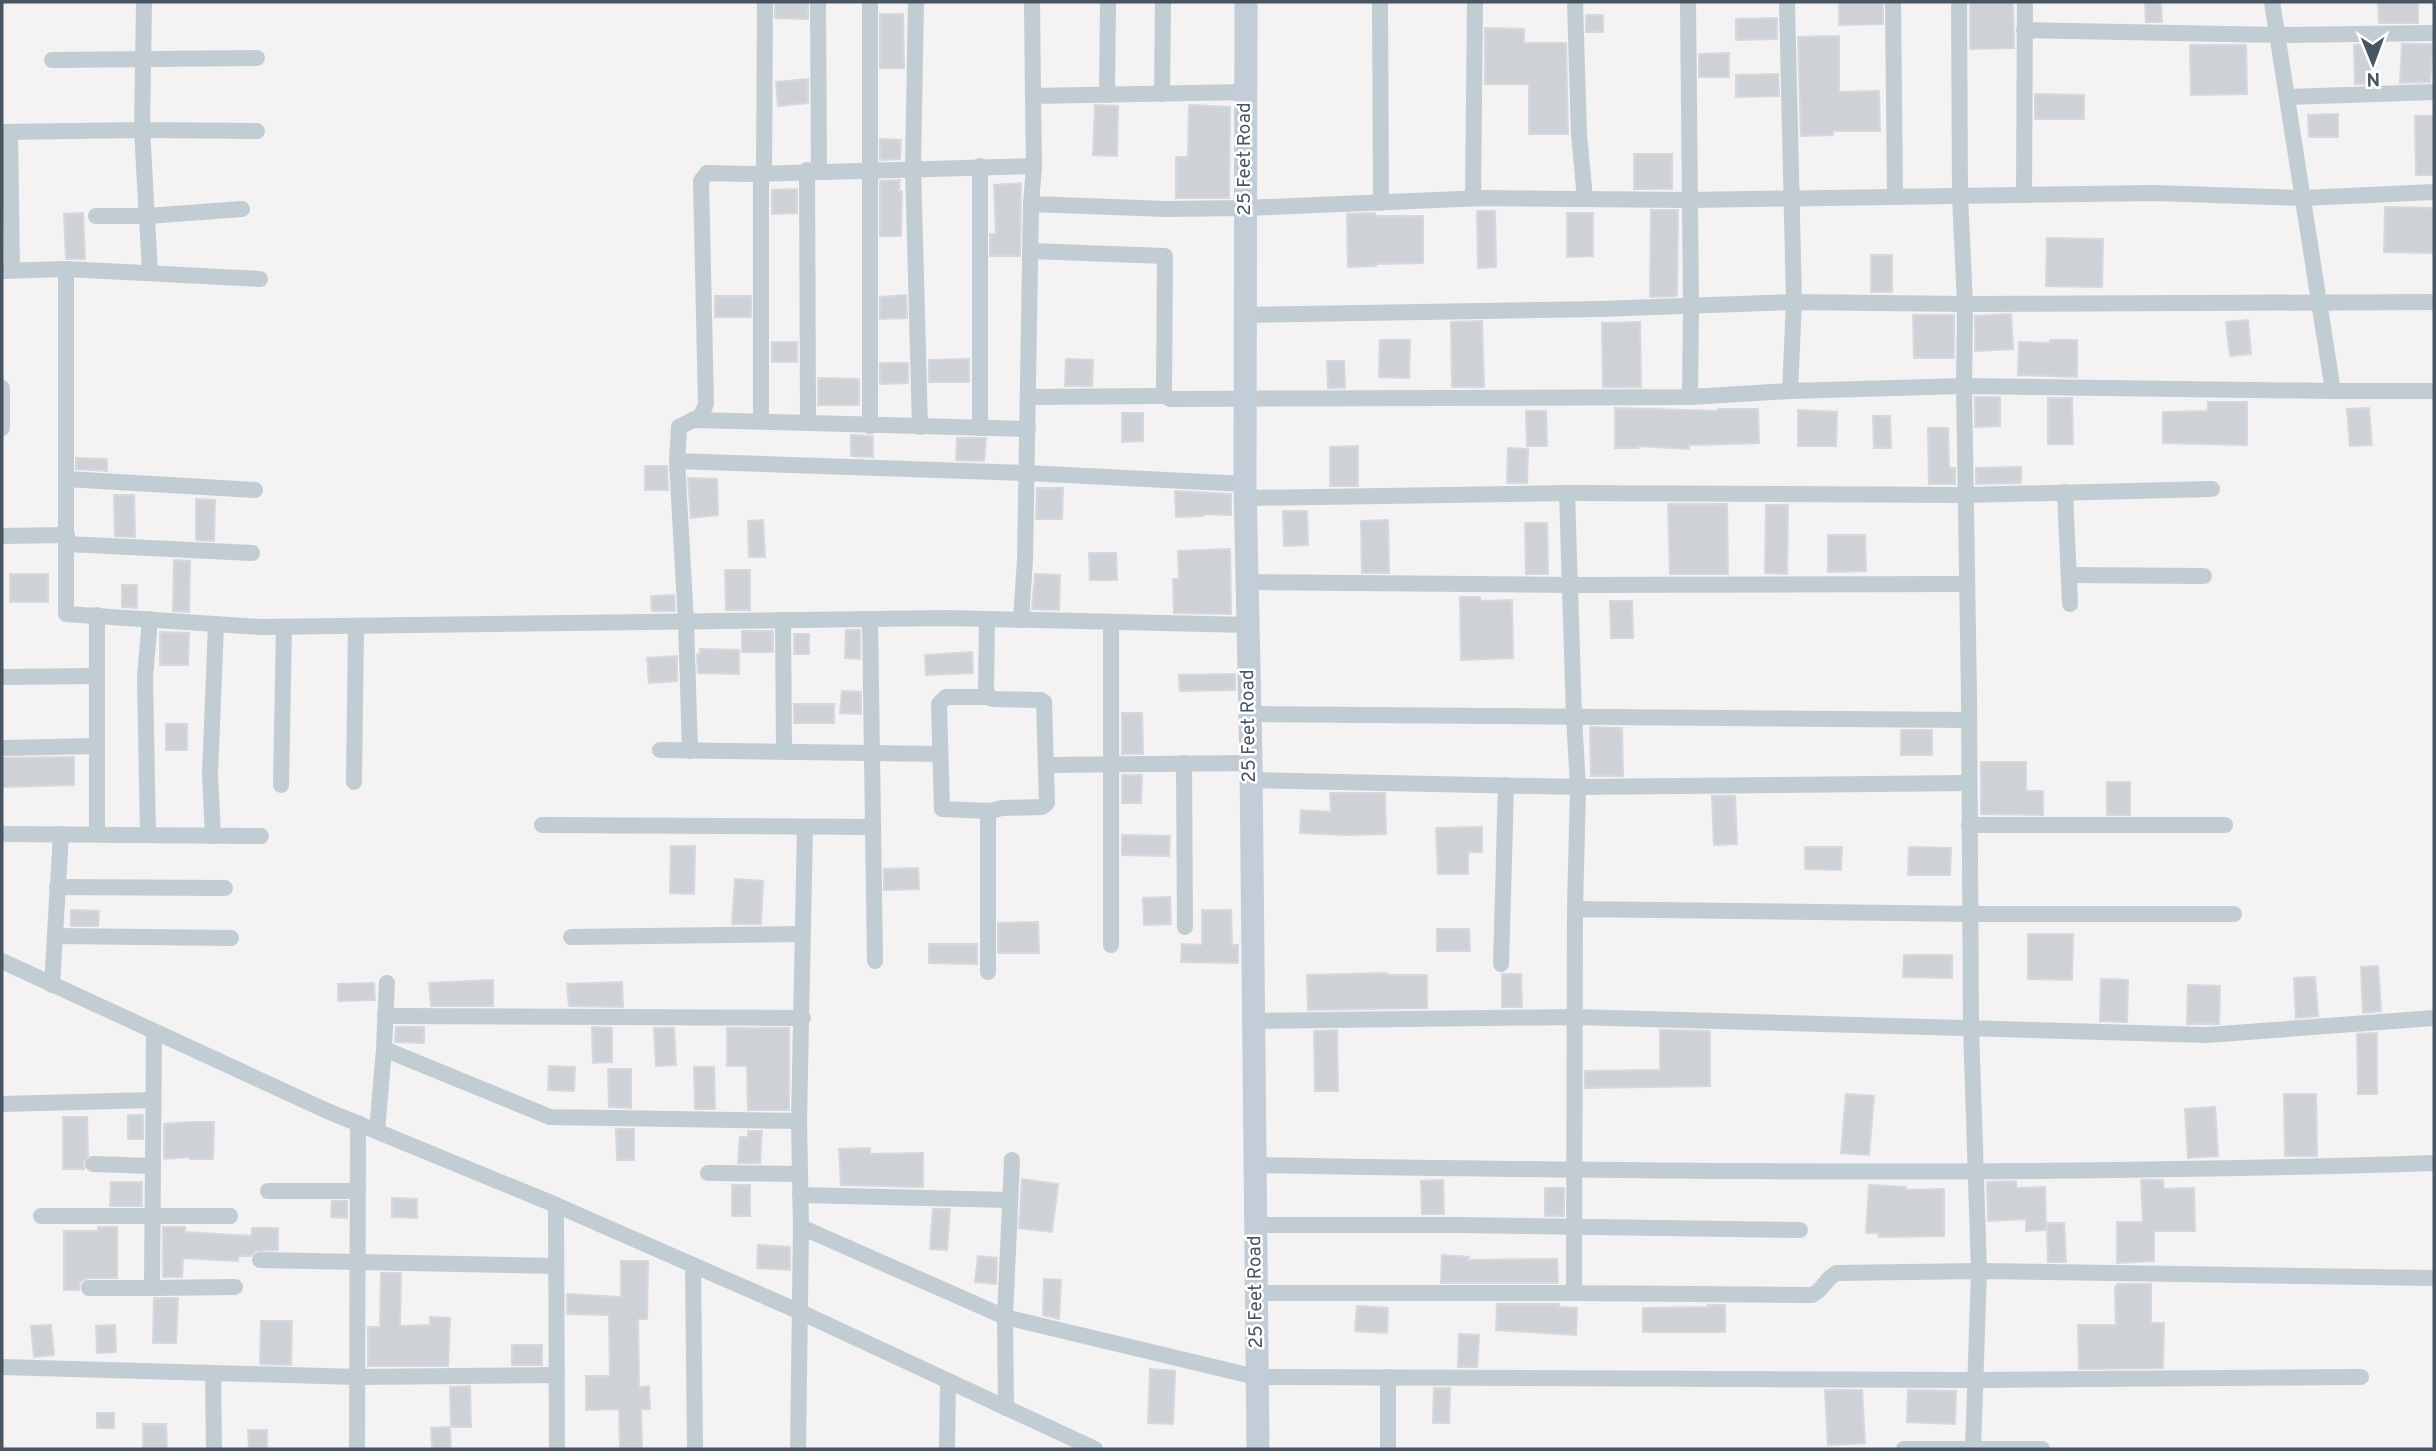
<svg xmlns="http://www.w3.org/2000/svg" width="2436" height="1451" font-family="Overpass,sans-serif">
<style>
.building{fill:#ced1d6;stroke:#d5d8dd;stroke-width:2}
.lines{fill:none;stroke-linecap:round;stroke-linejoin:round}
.street{stroke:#c2ccd3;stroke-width:16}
.secondary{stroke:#c2cdd8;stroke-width:23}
.labels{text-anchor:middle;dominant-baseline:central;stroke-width:5;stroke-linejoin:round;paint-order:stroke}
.street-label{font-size:19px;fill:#495560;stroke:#fff}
</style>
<rect width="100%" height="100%" fill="#f4f2f2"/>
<g class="building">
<path d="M775,2H808V19L775,18Z"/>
<path d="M1839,2H1883V24L1839,25Z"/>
<path d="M1970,2H2013L2014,48L1970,49Z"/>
<path d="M2145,2H2161L2162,22H2146Z"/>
<path d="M2378,2H2418V23H2379Z"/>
<path d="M880,14H903L904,68H880Z"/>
<rect x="1586" y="15" width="17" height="17"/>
<path d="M1777,18V39L1736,40V19Z"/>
<path d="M1485,28L1524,29V43H1566L1568,134H1529V84H1485Z"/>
<path d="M1839,36V92L1879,91L1880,131H1833V135L1801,136L1798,37Z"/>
<path d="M2372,44V84H2355L2354,45Z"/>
<path d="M2402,44H2433L2430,82L2400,83Z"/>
<path d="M2190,45H2246L2247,94L2191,95Z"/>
<path d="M1729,53V77H1699V54Z"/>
<path d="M1778,74L1779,96L1736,97V75Z"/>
<path d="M808,79V103L778,106L776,82Z"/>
<path d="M2035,94L2084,95V119H2035Z"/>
<path d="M1095,105L1118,106L1117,156L1093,155Z"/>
<path d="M1189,105L1230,107L1229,198H1176V157H1188Z"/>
<path d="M2338,114V137H2309L2308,115Z"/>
<path d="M2415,116H2434V175H2416Z"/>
<path d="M880,139L901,140L900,159L880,160Z"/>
<rect x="1634" y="154" width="38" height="35"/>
<path d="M900,180L899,191H902L901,236H880V181Z"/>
<path d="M1021,183L1020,256H990V234H996L994,185Z"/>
<path d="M797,189V213L772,214V190Z"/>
<path d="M2385,207L2434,208V253L2384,252Z"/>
<path d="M1651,210H1678L1677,296L1650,297Z"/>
<path d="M1477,211H1495L1496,267L1478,268Z"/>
<path d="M83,213L85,259H66L64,214Z"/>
<path d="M1375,213V216H1423V263L1376,264V266L1348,267L1347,214Z"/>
<path d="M1567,213H1593V256L1567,257Z"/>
<path d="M2047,238L2103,239L2102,287L2046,286Z"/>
<rect x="1871" y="255" width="21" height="37"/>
<path d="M906,295L907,318L880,319V297Z"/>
<rect x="715" y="296" width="36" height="21"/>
<path d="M2011,314L2013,349L1975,351V316Z"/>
<path d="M1913,315H1954V358H1914Z"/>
<path d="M2248,320L2251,354L2230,356L2226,322Z"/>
<path d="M1482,321L1484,387H1452L1451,322Z"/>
<path d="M1640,322L1641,387H1603L1602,323Z"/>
<path d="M1380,340H1410L1409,378L1379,377Z"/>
<path d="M2050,340H2077V377L2018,375L2019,342L2050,343Z"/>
<rect x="772" y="342" width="25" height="20"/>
<path d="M969,359V382H929V360Z"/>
<path d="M1066,359L1093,360L1092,386H1065Z"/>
<path d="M1327,361H1344L1345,388H1328Z"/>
<path d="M880,363H908V383L880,384Z"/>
<path d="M818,378L859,379V405H818Z"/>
<path d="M1975,397H2000V426L1975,427Z"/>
<path d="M2048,398H2072L2073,444H2048Z"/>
<path d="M2208,402H2247V445L2163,443V412L2208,411Z"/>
<path d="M1615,408L1718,411V409H1758L1759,443L1689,445V449L1638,446V448H1615Z"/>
<path d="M2369,408L2372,445L2350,446L2347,409Z"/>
<path d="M1798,410L1837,412L1836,446H1798Z"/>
<path d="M1526,411H1546L1547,446H1527Z"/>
<path d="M1122,413H1143V441L1122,442Z"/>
<path d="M1873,416H1890L1891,448H1874Z"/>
<path d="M1928,428H1948L1949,468H1955V484H1929Z"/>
<path d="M851,435L873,436V457L851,456Z"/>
<path d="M957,438H986L984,461L956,460Z"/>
<path d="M1358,446V486H1330V447Z"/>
<path d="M1508,448L1528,449L1527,483H1507Z"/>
<path d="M76,458L107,459V471L76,469Z"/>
<path d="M645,466H667L668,490H645Z"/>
<path d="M2021,467V483L1976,484V468Z"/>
<path d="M688,478L717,479L718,515L691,518Z"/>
<path d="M1037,488H1063L1062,519H1036Z"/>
<path d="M1175,491L1231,494V515L1203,514V516L1176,517Z"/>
<path d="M114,495H134L135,537L115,536Z"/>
<path d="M196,499L215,500L214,541L196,540Z"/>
<path d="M1668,504H1727L1728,574H1670Z"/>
<path d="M1766,505H1788L1787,574L1765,573Z"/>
<path d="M1283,511H1307L1308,545L1284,546Z"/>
<path d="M763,520L765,557H749L748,521Z"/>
<path d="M1388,520L1389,573H1362L1361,521Z"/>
<path d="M1525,523H1547L1548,574H1526Z"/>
<path d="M1828,535H1865L1866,571L1828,572Z"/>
<path d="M1230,549L1231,614L1174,613L1173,579H1179L1178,551Z"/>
<path d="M1089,553H1116L1117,580H1090Z"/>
<path d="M174,560L190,561L189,612L173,611Z"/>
<path d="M725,570H750V610H726Z"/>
<rect x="10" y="574" width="38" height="28"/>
<path d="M1035,574L1060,575L1059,610L1032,609Z"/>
<path d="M122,585H137V608L122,607Z"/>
<path d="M674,595L675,611H652L651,596Z"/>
<path d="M1460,597H1480V601L1512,600L1513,658L1461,660Z"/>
<path d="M1610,601H1632L1633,638H1611Z"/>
<path d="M846,630H860V659L845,658Z"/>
<rect x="742" y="631" width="31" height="21"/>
<path d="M160,632L189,633L188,665H160Z"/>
<rect x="794" y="634" width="15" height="20"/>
<path d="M700,649L739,650V674L698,673L697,654H700Z"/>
<path d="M972,652L973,673L926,675L925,655Z"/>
<path d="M677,656V681L649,683L647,658Z"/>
<path d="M1235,674V690L1180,691L1179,675Z"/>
<path d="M842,691L861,692V714L840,713Z"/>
<rect x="794" y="704" width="40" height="19"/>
<path d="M1122,713H1142L1143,754H1122Z"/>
<rect x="166" y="724" width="21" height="26"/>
<path d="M1590,727L1622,728L1623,776H1591Z"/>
<rect x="1901" y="730" width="31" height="25"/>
<path d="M74,757V785L2,787V758Z"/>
<path d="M1981,762H2026V791H2043V815L1981,814Z"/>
<path d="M1122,775H1142L1141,803H1122Z"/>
<rect x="2107" y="782" width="23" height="33"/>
<path d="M1330,793H1385L1386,834L1345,835L1300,833L1301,810L1331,812Z"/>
<path d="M1712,796H1735L1737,844L1714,845Z"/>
<path d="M1482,827V852H1468V874H1438L1436,828Z"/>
<path d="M1122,835L1170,836L1169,856L1122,855Z"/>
<path d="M671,846H695L694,894L670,893Z"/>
<path d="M1805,847H1842L1841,870L1805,869Z"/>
<path d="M1909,847L1951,848L1950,875H1908Z"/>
<path d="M918,868L919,889L884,890V869Z"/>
<path d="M735,879L763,881L761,924H732Z"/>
<path d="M1170,897L1171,924L1144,925L1143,898Z"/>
<path d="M71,910L99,911L98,926H71Z"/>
<path d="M1202,910H1231L1232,945H1238V963L1181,962L1182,944L1202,945Z"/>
<path d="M1038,922L1039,953H998V923Z"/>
<path d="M1437,929H1469L1470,951H1437Z"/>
<path d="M2028,934H2073L2072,980L2028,979Z"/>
<path d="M929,944H977V964L929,963Z"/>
<path d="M1904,955H1952V978L1903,977Z"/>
<path d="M2378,966L2381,1011L2363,1013L2361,967Z"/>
<path d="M1387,973V975H1427V1008L1308,1010L1307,975Z"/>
<path d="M1502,974H1521L1522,1007H1502Z"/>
<path d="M2315,977L2318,1016L2296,1018L2294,978Z"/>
<path d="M2101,979L2128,980L2127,1022L2100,1021Z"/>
<path d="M493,980V1006H431L429,983Z"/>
<path d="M622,982L623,1007L569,1006L567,984Z"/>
<path d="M374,983L375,1000L338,1001V984Z"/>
<path d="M2188,985L2220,986L2219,1024H2187Z"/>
<path d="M396,1027H424V1043L395,1042Z"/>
<path d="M592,1027L612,1028V1062L593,1063Z"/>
<path d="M654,1028H674L676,1065L656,1066Z"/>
<path d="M727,1028H789V1110H748L747,1066H727Z"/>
<path d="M1337,1030L1338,1091H1315L1314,1031Z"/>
<path d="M1660,1030L1710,1031V1086L1585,1088V1071L1660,1070Z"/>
<path d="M2377,1033V1094H2358L2357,1034Z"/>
<path d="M549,1066L575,1067L574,1091L548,1090Z"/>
<path d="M694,1067H714L715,1109H695Z"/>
<path d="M608,1069H631V1108L609,1107Z"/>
<path d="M1846,1094L1874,1096L1869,1155L1841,1153Z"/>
<path d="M2284,1094H2316L2317,1156H2285Z"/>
<path d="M2215,1107L2218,1156L2188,1158L2185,1109Z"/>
<rect x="128" y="1115" width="15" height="24"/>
<path d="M63,1117H87L88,1155L83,1163L84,1169H63Z"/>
<path d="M191,1122H214L213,1159H190V1157L164,1159V1124Z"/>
<path d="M616,1129H634V1160H617Z"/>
<path d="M748,1131H762L760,1163H738L740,1137H748Z"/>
<path d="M870,1148V1154L923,1153V1187L841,1185L839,1149Z"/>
<path d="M1022,1179L1058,1184L1052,1232L1019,1228Z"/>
<path d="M1443,1180L1444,1214H1422L1421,1181Z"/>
<path d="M2141,1180H2163L2164,1189L2194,1188L2195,1231H2154V1261L2117,1263V1222H2143Z"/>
<path d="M2016,1181V1188L2045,1187L2046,1230L2026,1231V1219L1988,1221L1987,1182Z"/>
<path d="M111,1182H142V1206H110Z"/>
<rect x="732" y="1185" width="18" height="31"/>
<path d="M1869,1185L1906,1187V1190L1944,1189V1236L1879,1237L1878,1233H1866Z"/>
<rect x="1545" y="1188" width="19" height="28"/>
<path d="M392,1198L417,1199V1218L392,1217Z"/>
<path d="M332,1201H347V1218L331,1217Z"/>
<path d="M933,1209H950L947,1250L930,1249Z"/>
<path d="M2047,1223H2064L2066,1262H2048Z"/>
<path d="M98,1227H117V1278H88L80,1282L79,1290H64V1231H98Z"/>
<path d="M163,1227H185V1232L252,1236V1228H278V1250L256,1251L251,1256H238V1261L183,1258L182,1277H163Z"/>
<path d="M758,1245L790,1247V1270L757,1268Z"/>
<path d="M1442,1255L1469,1257L1468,1260L1557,1259L1558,1283H1441Z"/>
<path d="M978,1256L997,1258L996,1284L975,1282Z"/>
<path d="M621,1261H648L647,1319H638L639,1387L649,1386L650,1409H641L642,1449H620L619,1409L586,1410V1376H610L609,1315L567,1314V1294L621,1297Z"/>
<path d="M381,1273H401L400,1326L430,1325V1317L450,1318L448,1366H368V1327H380Z"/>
<path d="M1044,1279L1061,1280L1059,1319L1043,1315Z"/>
<path d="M2117,1284H2151V1323H2164L2163,1368L2079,1369L2078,1325H2116L2115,1287H2117Z"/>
<path d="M154,1298H178L176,1343H153Z"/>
<path d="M1497,1304H1559V1307L1577,1308L1576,1335L1496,1330Z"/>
<path d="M1708,1305H1725V1332H1643V1308L1708,1307Z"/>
<path d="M1357,1306L1388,1308L1387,1333L1355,1331Z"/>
<path d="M261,1321H292L291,1365L260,1364Z"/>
<path d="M51,1325L54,1355L34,1357L31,1326Z"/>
<path d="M115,1325L116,1352L97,1353L96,1326Z"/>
<path d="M1459,1334L1479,1335L1477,1367H1458Z"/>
<rect x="512" y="1345" width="30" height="20"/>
<path d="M1150,1369L1175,1371L1173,1424L1148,1423Z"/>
<path d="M470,1386L471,1427H451L450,1387Z"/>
<path d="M1434,1388H1450L1449,1423H1433Z"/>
<path d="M1825,1390H1862L1865,1443L1828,1445Z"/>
<path d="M1908,1390L1956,1391L1955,1424L1907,1422Z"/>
<rect x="97" y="1413" width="17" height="15"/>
<path d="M143,1424H166L167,1449H143Z"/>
<path d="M450,1427L451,1449H432L431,1428Z"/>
<path d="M248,1430H267V1449H249Z"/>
</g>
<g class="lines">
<g class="street">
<path d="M144,2L142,130L257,131"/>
<path d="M818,2L819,170"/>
<path d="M870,2V426"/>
<path d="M916,2L913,167L920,427"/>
<path d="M1032,2L1033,96"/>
<path d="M1380,2L1381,203"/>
<path d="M1575,2L1579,134L1585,199"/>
<path d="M1688,2L1691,306L1690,397"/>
<path d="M1787,2L1794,302L1790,391"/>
<path d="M1893,2L1895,196"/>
<path d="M1959,2L1960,196L1965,304L1964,386L1969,696L1971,1027L1979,1271L1973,1449"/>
<path d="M2024,30L2278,35L2434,33"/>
<path d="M52,60L257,58"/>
<path d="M1162,94L1163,2"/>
<path d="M1107,95L1108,2"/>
<path d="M2288,97L2434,92"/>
<path d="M2,132L142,130L150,273"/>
<path d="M10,132L12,270"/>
<path d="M980,166V428"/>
<path d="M1034,166L1033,96L1245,92"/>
<path d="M807,170L808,417L810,423L1028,429"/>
<path d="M764,173L765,2"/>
<path d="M2024,195L2025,2"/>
<path d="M1473,198L1475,2"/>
<path d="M96,216H147L242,209"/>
<path d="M1030,251L1165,256L1164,391L1165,396L1171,399L1690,397L1790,391L1964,386L2333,391L2272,2"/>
<path d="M66,269V614L261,627L946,618L1248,625"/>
<path d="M2,271L66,269L260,279"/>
<path d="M1245,315L1599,309L1794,302L1965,304L2434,302"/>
<path d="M2,388V428"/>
<path d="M2333,391H2434"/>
<path d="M1028,397L1165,396"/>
<path d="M692,420L810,423"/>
<path d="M761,421V173"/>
<path d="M677,461L686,622L690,751"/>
<path d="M66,479L255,490"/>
<path d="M1245,484L1027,473L677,461L679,427L701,416L706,404L701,181L707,173L749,174L1034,166L1031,204L1166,209L1245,208L1484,198L1688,200L2153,193L2304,198L2434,192"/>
<path d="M2065,492L2070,604"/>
<path d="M1567,493L1574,716L1578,787L1575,909"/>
<path d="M1246,498L1567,493L1966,495L2212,489"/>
<path d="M2,536L67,535"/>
<path d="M67,544L252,553"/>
<path d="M2069,575L2204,576"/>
<path d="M1247,582L1569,585L1966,584"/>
<path d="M97,615V834"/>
<path d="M870,619L875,961"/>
<path d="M987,619L986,692L992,699L1041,700L1044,702L1047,803L1042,807L1002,808L990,811L988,818V972"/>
<path d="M783,620L784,752"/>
<path d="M1021,620L1025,560L1031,204"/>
<path d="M1111,622V945"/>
<path d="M2,677L97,676"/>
<path d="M989,697H946L939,704L942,809L990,811"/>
<path d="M1250,714L1969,720"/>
<path d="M2,748L97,746"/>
<path d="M660,750L940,754"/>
<path d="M1184,763L1185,927"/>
<path d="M1046,765L1251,763"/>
<path d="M1250,780L1578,787L1969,783"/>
<path d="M354,782L356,626"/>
<path d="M281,785L284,627"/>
<path d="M542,825L872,827"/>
<path d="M1969,825H2225"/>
<path d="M2,834L261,836"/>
<path d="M148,835L145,677L150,619"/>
<path d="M213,836L210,775L216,624"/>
<path d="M57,887L225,888"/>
<path d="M2234,914H1970L1575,909L1574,1293L1812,1295C1824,1290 1825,1278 1837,1273L1979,1271L2434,1278"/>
<path d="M55,936L231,938"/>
<path d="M571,937L803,934"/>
<path d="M2,961L325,1110L556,1205L798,1311L1095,1449"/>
<path d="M1501,964L1506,785"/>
<path d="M52,985L61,834"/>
<path d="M385,1016L803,1018"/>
<path d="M1252,1021L1575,1017L2207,1035L2434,1018"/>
<path d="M384,1049L387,983"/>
<path d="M2,1104L153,1100"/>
<path d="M377,1131L384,1049L550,1117L799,1121"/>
<path d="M93,1164L153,1166"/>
<path d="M1254,1165C1647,1172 2041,1176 2434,1163"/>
<path d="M708,1173L800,1174"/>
<path d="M268,1191H358"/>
<path d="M800,1195L1010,1200"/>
<path d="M556,1205L557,1449"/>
<path d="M41,1216H230"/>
<path d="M1255,1225H1457L1800,1230"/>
<path d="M801,1227L799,1121L805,827"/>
<path d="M260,1260L556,1266"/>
<path d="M693,1265L695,1449"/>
<path d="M89,1288H152L154,1032"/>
<path d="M152,1288L235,1287"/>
<path d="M1255,1293H1574"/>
<path d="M2,1367L357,1377L557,1375"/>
<path d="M213,1373L214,1449"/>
<path d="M1006,1408L1005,1317L1012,1160"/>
<path d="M357,1449L358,1123"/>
<path d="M798,1449L801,1227L1005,1317L1256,1377L1977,1380L2361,1377"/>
<path d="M947,1449L948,1381"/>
<path d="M1388,1449V1377"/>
<path d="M1904,1449H2042"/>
</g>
<path class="secondary" d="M1246,2L1245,484L1251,763L1258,1449"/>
</g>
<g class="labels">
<g class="street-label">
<text transform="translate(1245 159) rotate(-90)">25 Feet Road</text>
<text transform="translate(1249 726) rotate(-91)">25 Feet Road</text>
<text transform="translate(1256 1292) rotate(-91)">25 Feet Road</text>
</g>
</g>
<rect width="2436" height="1451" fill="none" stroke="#495560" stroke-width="7"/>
<g transform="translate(2373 63) rotate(179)" stroke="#ffffff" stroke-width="5" paint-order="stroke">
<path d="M0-5L12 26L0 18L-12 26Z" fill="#495560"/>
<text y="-10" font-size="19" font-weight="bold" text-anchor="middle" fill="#495560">N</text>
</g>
</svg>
